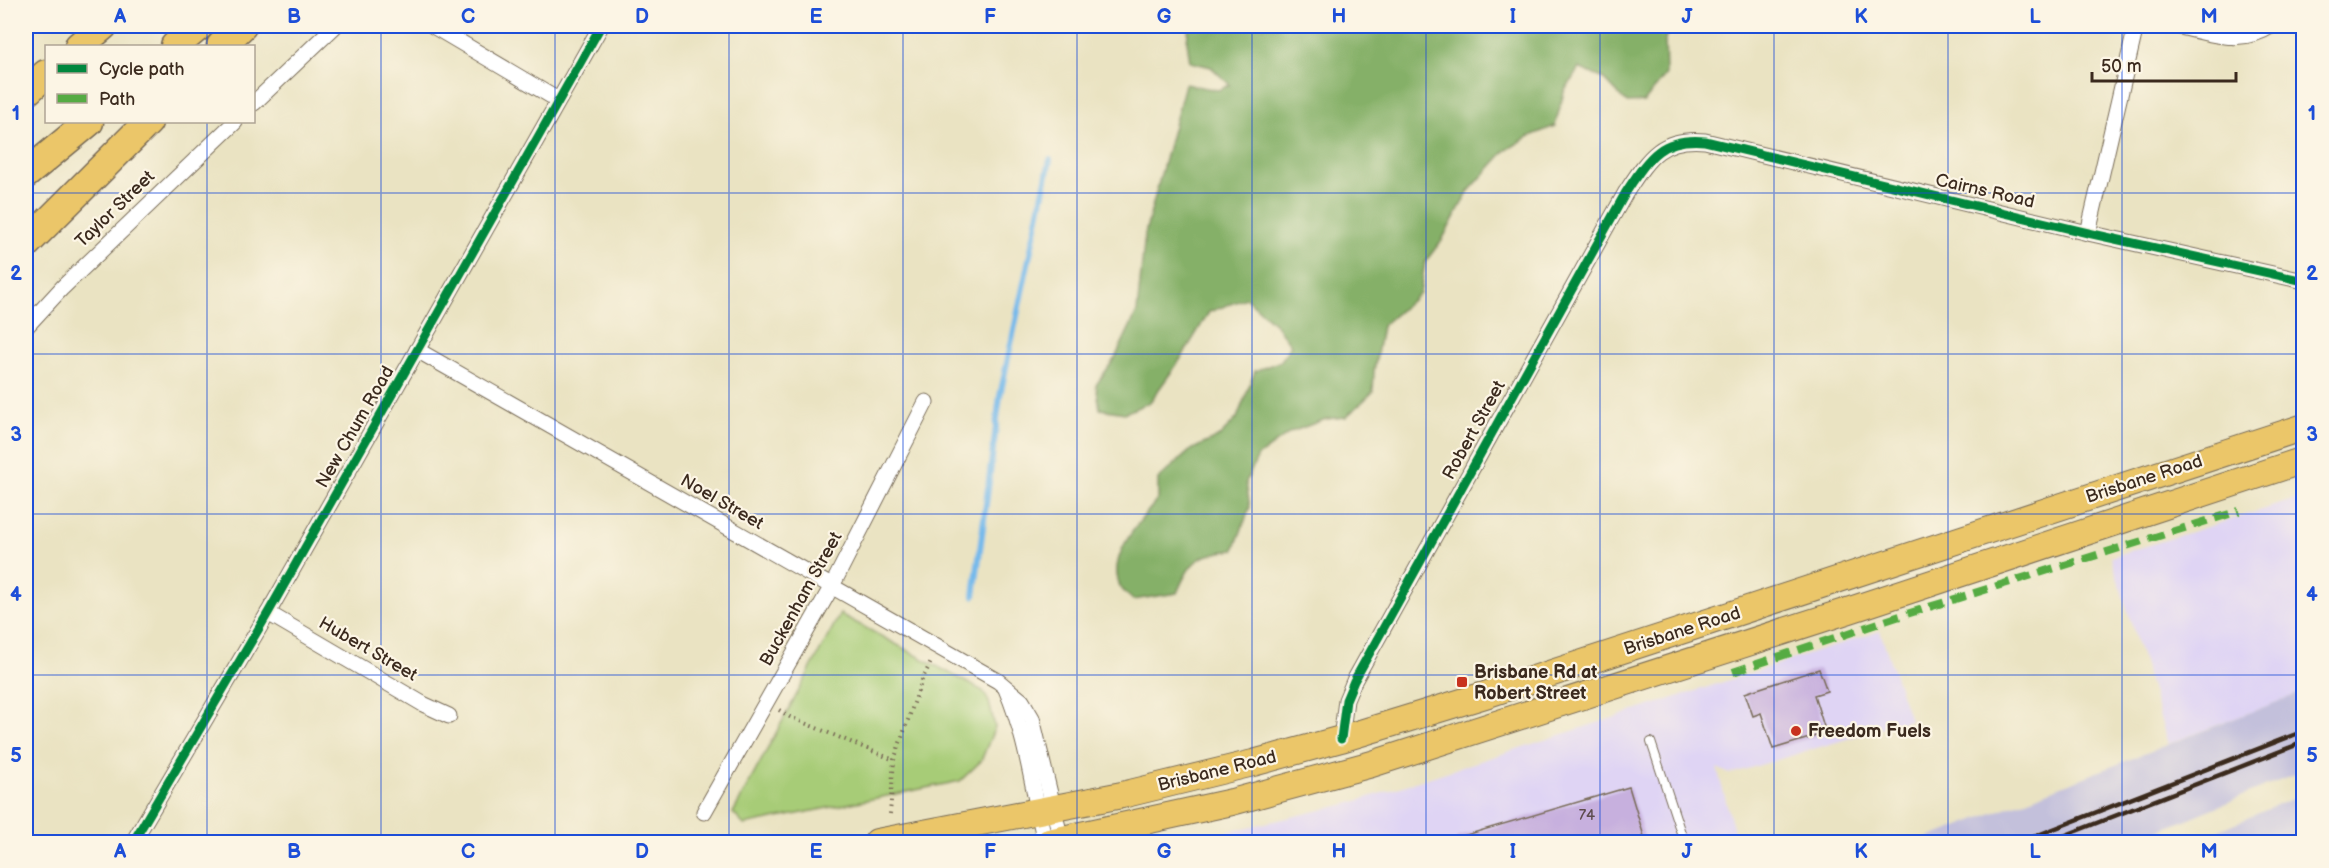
<svg xmlns="http://www.w3.org/2000/svg" width="2329" height="868" font-family="'Balsamiq Sans',sans-serif">
<style>
.built{fill:#dfd4f4}
.industrial{fill:#c3c0db}
.green{fill:#a7cc77;stroke:#717b4a;stroke-width:1.5}
.forest{fill:#85b068;stroke:#606d43;stroke-width:1.5}
.lines{fill:none;stroke-linecap:round;stroke-linejoin:round}
.stream{stroke:#75b9eb;stroke-width:6}
.building{fill:#c7b0de}
.service-casing{stroke:#786b57;stroke-width:10}
.minor-casing{stroke:#786b57;stroke-width:17}
.primary-casing{stroke:#786b57;stroke-width:28}
.motorway-casing{stroke:#786b57;stroke-width:31}
.path{stroke:#786b57;stroke-width:4;stroke-dasharray:1.5 4.5;stroke-linecap:butt}
.service{stroke:#fff;stroke-width:8}
.minor{stroke:#fff;stroke-width:15}
.primary{stroke:#ebc669;stroke-width:26}
.motorway{stroke:#ebc669;stroke-width:28}
.rail{stroke:#3b2a1e;stroke-width:4.5}
.quiet{stroke:#55ab43;stroke-width:8;stroke-dasharray:15 8;stroke-linecap:butt}
.cycleway-casing{stroke:#fcf5e5;stroke-width:13}
.cycleway{stroke:#00873e;stroke-width:9}
.grid{fill:none;stroke:#1d4ed8;stroke-width:1.5;stroke-opacity:0.55}
.poi-dot{fill:#c8321e;stroke:#fcf5e5;stroke-width:2}
.labels{text-anchor:middle;dominant-baseline:central;stroke-width:4.5;stroke-linejoin:round;paint-order:stroke}
.number-label{font-size:15px;fill:#5e4c4e}
.street-label{font-size:18px;fill:#3b2a1e;stroke:#fcf5e5}
.poi-label{font-size:18px;font-weight:bold;fill:#3b2a1e;stroke:#fcf5e5;text-anchor:start}
.neatline{fill:none;stroke:#1d4ed8;stroke-width:2}
.grid-label{font-size:20px;text-anchor:middle;font-weight:bold;fill:#1d4ed8}
</style>
<rect width="100%" height="100%" fill="#fcf5e5"/>
<filter id="ink" filterUnits="userSpaceOnUse"><feTurbulence type="fractalNoise" baseFrequency=".0167" numOctaves="2"/><feDisplacementMap in="SourceGraphic" scale="12" xChannelSelector="R" yChannelSelector="G"/><feConvolveMatrix kernelMatrix="1 2 1 2 8 2 1 2 1" color-interpolation-filters="sRGB"/></filter>
<filter id="wash" filterUnits="userSpaceOnUse"><feTurbulence type="fractalNoise" baseFrequency=".008" numOctaves="4" result="noise"/><feDisplacementMap in="SourceGraphic" scale="24" xChannelSelector="R" yChannelSelector="G"/><feGaussianBlur stdDeviation="1.35" result="paint"/><feColorMatrix in="noise" values="0 0 0 0 0 0 0 0 0 0 0 0 0 0 0 0 0 1.4 0 .05"/><feComposite in="paint" operator="in"/></filter>
<g filter="url(#wash)">
<rect width="100%" height="100%" fill="#eae3c2"/>
<g class="built">
<path d="M2303,497V692L2168,744L2111,557Z"/>
<path d="M1880,631L1910,720L1730,774L1717,768L1737,842H1184L1351,803Z"/>
</g>
<g class="industrial">
<path d="M2303,692V771L2132,842H1918Z"/>
<path d="M2303,794V842H2192Z"/>
</g>
<path class="green" d="M840,614L983,691L989,702L995,727L981,761L960,781L744,825L733,813Z"/>
<path class="forest" d="M1189,26H1672L1665,38L1666,74L1644,102L1627,103L1604,79L1579,68L1564,92L1555,126L1528,137L1505,151L1468,192L1442,240L1425,262L1420,293L1382,326L1374,371L1373,392L1346,417L1326,419L1291,432L1258,456L1246,482L1250,507L1234,550C1198,555 1192,558 1177,593L1133,600C1129,596 1122,591 1120,586C1106,556 1141,520 1158,499V479L1191,450L1220,436L1237,418L1255,371L1281,361L1291,345L1276,325L1246,298L1209,312L1182,357L1150,402L1125,413L1100,409L1096,385L1115,358L1137,312L1145,234L1185,84L1218,90L1230,85L1211,67L1190,62L1187,41Z"/>
<g class="lines">
<path class="stream" d="M974,596L1000,396L1050,160"/>
</g>
<g id="blocks">
<g class="building">
<path d="M1819,669L1827,691L1814,695L1826,733L1773,749L1761,713L1753,716L1745,693Z"/>
<path d="M1629,787L1646,843H1457L1456,838Z"/>
</g>
</g>
</g>
<g filter="url(#ink)">
<use href="#blocks" fill-opacity="0" stroke="#786b57" stroke-width="1.5"/>
<g class="lines">
<g class="service-casing">
<path id="service" d="M1651,742L1684,842"/>
</g>
<g class="minor-casing">
<g id="minor">
<path d="M433,26L558,100"/>
<path d="M2176,26C2209,33 2241,46 2271,26"/>
<path d="M254,103L335,26"/>
<path d="M2088,233L2136,26"/>
<path d="M26,327L62,288L235,122"/>
<path d="M417,350L998,681L1022,701L1032,718L1061,840"/>
<path d="M268,613L423,704L449,716"/>
<path d="M1006,689C1027,738 1033,792 1045,842"/>
<path d="M1341,739L1346,700L1354,681L1626,192C1649,157 1661,137 1705,141L2088,233L2304,281"/>
<path d="M704,812L832,586L926,402"/>
<path d="M133,842L268,613L601,26"/>
</g>
</g>
<g class="primary-casing">
<g id="primary">
<path d="M877,842L1122,795L1253,763L1341,739L1488,694L2304,427"/>
<path d="M1049,842L1232,802L1372,764L1850,610L2304,460"/>
</g>
</g>
<g class="motorway-casing">
<g id="motorway">
<path d="M79,46L103,26"/>
<path d="M175,46L199,26"/>
<path d="M221,46L242,26"/>
<path d="M26,92L46,74"/>
<path d="M26,174L89,122"/>
<path d="M26,244L148,122"/>
</g>
</g>
<g class="path">
<path d="M779,710L790,717L894,760"/>
<path d="M890,814L894,760L922,680L932,660"/>
</g>
<use href="#service" class="service"/>
<use href="#minor" class="minor"/>
<use href="#primary" class="primary"/>
<use href="#motorway" class="motorway"/>
<g class="rail">
<path d="M2020,842L2304,731"/>
<path d="M2048,842L2304,742"/>
</g>
<path class="quiet" d="M1733,672L1897,617L2239,511"/>
<g class="cycleway-casing">
<g id="cycleway">
<path d="M1341,739L1346,700L1354,681L1626,192C1649,157 1661,137 1705,141L2088,233L2304,281"/>
<path d="M133,842L268,613L601,26"/>
</g>
</g>
<use href="#cycleway" class="cycleway"/>
</g>
</g>
<path class="grid" d="M207,26V46M381,26V842M555,26V842M729,26V842M903,26V842M1077,26V842M1252,26V842M1426,26V842M1600,26V842M1774,26V842M1948,26V842M2122,26V842M207,122V842M26,193H2304M26,354H2304M26,514H2304M26,675H2304"/>
<g class="poi-dot">
<rect x="1456" y="676" width="12" height="12" rx="3"/>
<circle cx="1796" cy="731" r="6"/>
</g>
<g class="labels">
<g class="number-label">
<text x="1587" y="815">74</text>
</g>
<g class="street-label">
<text transform="translate(1985 191) rotate(13)">Cairns Road</text>
<text transform="translate(115 209) rotate(-44)">Taylor Street</text>
<text transform="translate(355 427) rotate(-60)">New Chum Road</text>
<text transform="translate(1474 430) rotate(-61)">Robert Street</text>
<text transform="translate(2144 479) rotate(-18)">Brisbane Road</text>
<text transform="translate(722 502) rotate(30)">Noel Street</text>
<text transform="translate(801 599) rotate(-61)">Buckenham Street</text>
<text transform="translate(1682 631) rotate(-18)">Brisbane Road</text>
<text transform="translate(368 649) rotate(30)">Hubert Street</text>
<text transform="translate(1217 771) rotate(-14)">Brisbane Road</text>
</g>
<g class="poi-label">
<text x="1474" y="672">Brisbane Rd at<tspan x="1474" dy="21">Robert Street</tspan></text>
<text x="1808" y="731">Freedom Fuels</text>
</g>
</g>
<rect width="2329" height="868" fill="none" stroke="#fcf5e5" stroke-width="66"/>
<rect x="45" y="45" width="210" height="78" fill="#fcf5e5" stroke="#afa495" stroke-width="1.5"/>
<rect x="57" y="64" width="30" height="9" fill="#00873e" stroke="#afa495" stroke-width="1.5"/>
<text x="99" y="75" font-size="18" fill="#3b2a1e">Cycle path</text>
<rect x="57" y="94" width="30" height="9" fill="#55ab43" stroke="#afa495" stroke-width="1.5"/>
<text x="99" y="105" font-size="18" fill="#3b2a1e">Path</text>
<path d="M2092 72v9h144v-9" fill="none" stroke="#3b2a1e" stroke-width="3"/>
<text x="2101" y="72" font-size="18" fill="#3b2a1e" stroke="#fcf5e5" stroke-width="4.5" paint-order="stroke">50 m</text>
<rect x="33" y="33" width="2263" height="802" class="neatline"/>
<g class="grid-label">
<text x="120" y="23">A</text>
<text x="294" y="23">B</text>
<text x="468" y="23">C</text>
<text x="642" y="23">D</text>
<text x="816" y="23">E</text>
<text x="990" y="23">F</text>
<text x="1164" y="23">G</text>
<text x="1339" y="23">H</text>
<text x="1513" y="23">I</text>
<text x="1687" y="23">J</text>
<text x="1861" y="23">K</text>
<text x="2035" y="23">L</text>
<text x="2209" y="23">M</text>
<text x="16" y="120">1</text>
<text x="2312" y="120">1</text>
<text x="16" y="280">2</text>
<text x="2312" y="280">2</text>
<text x="16" y="441">3</text>
<text x="2312" y="441">3</text>
<text x="16" y="601">4</text>
<text x="2312" y="601">4</text>
<text x="16" y="762">5</text>
<text x="2312" y="762">5</text>
<text x="120" y="858">A</text>
<text x="294" y="858">B</text>
<text x="468" y="858">C</text>
<text x="642" y="858">D</text>
<text x="816" y="858">E</text>
<text x="990" y="858">F</text>
<text x="1164" y="858">G</text>
<text x="1339" y="858">H</text>
<text x="1513" y="858">I</text>
<text x="1687" y="858">J</text>
<text x="1861" y="858">K</text>
<text x="2035" y="858">L</text>
<text x="2209" y="858">M</text>
</g>
</svg>
